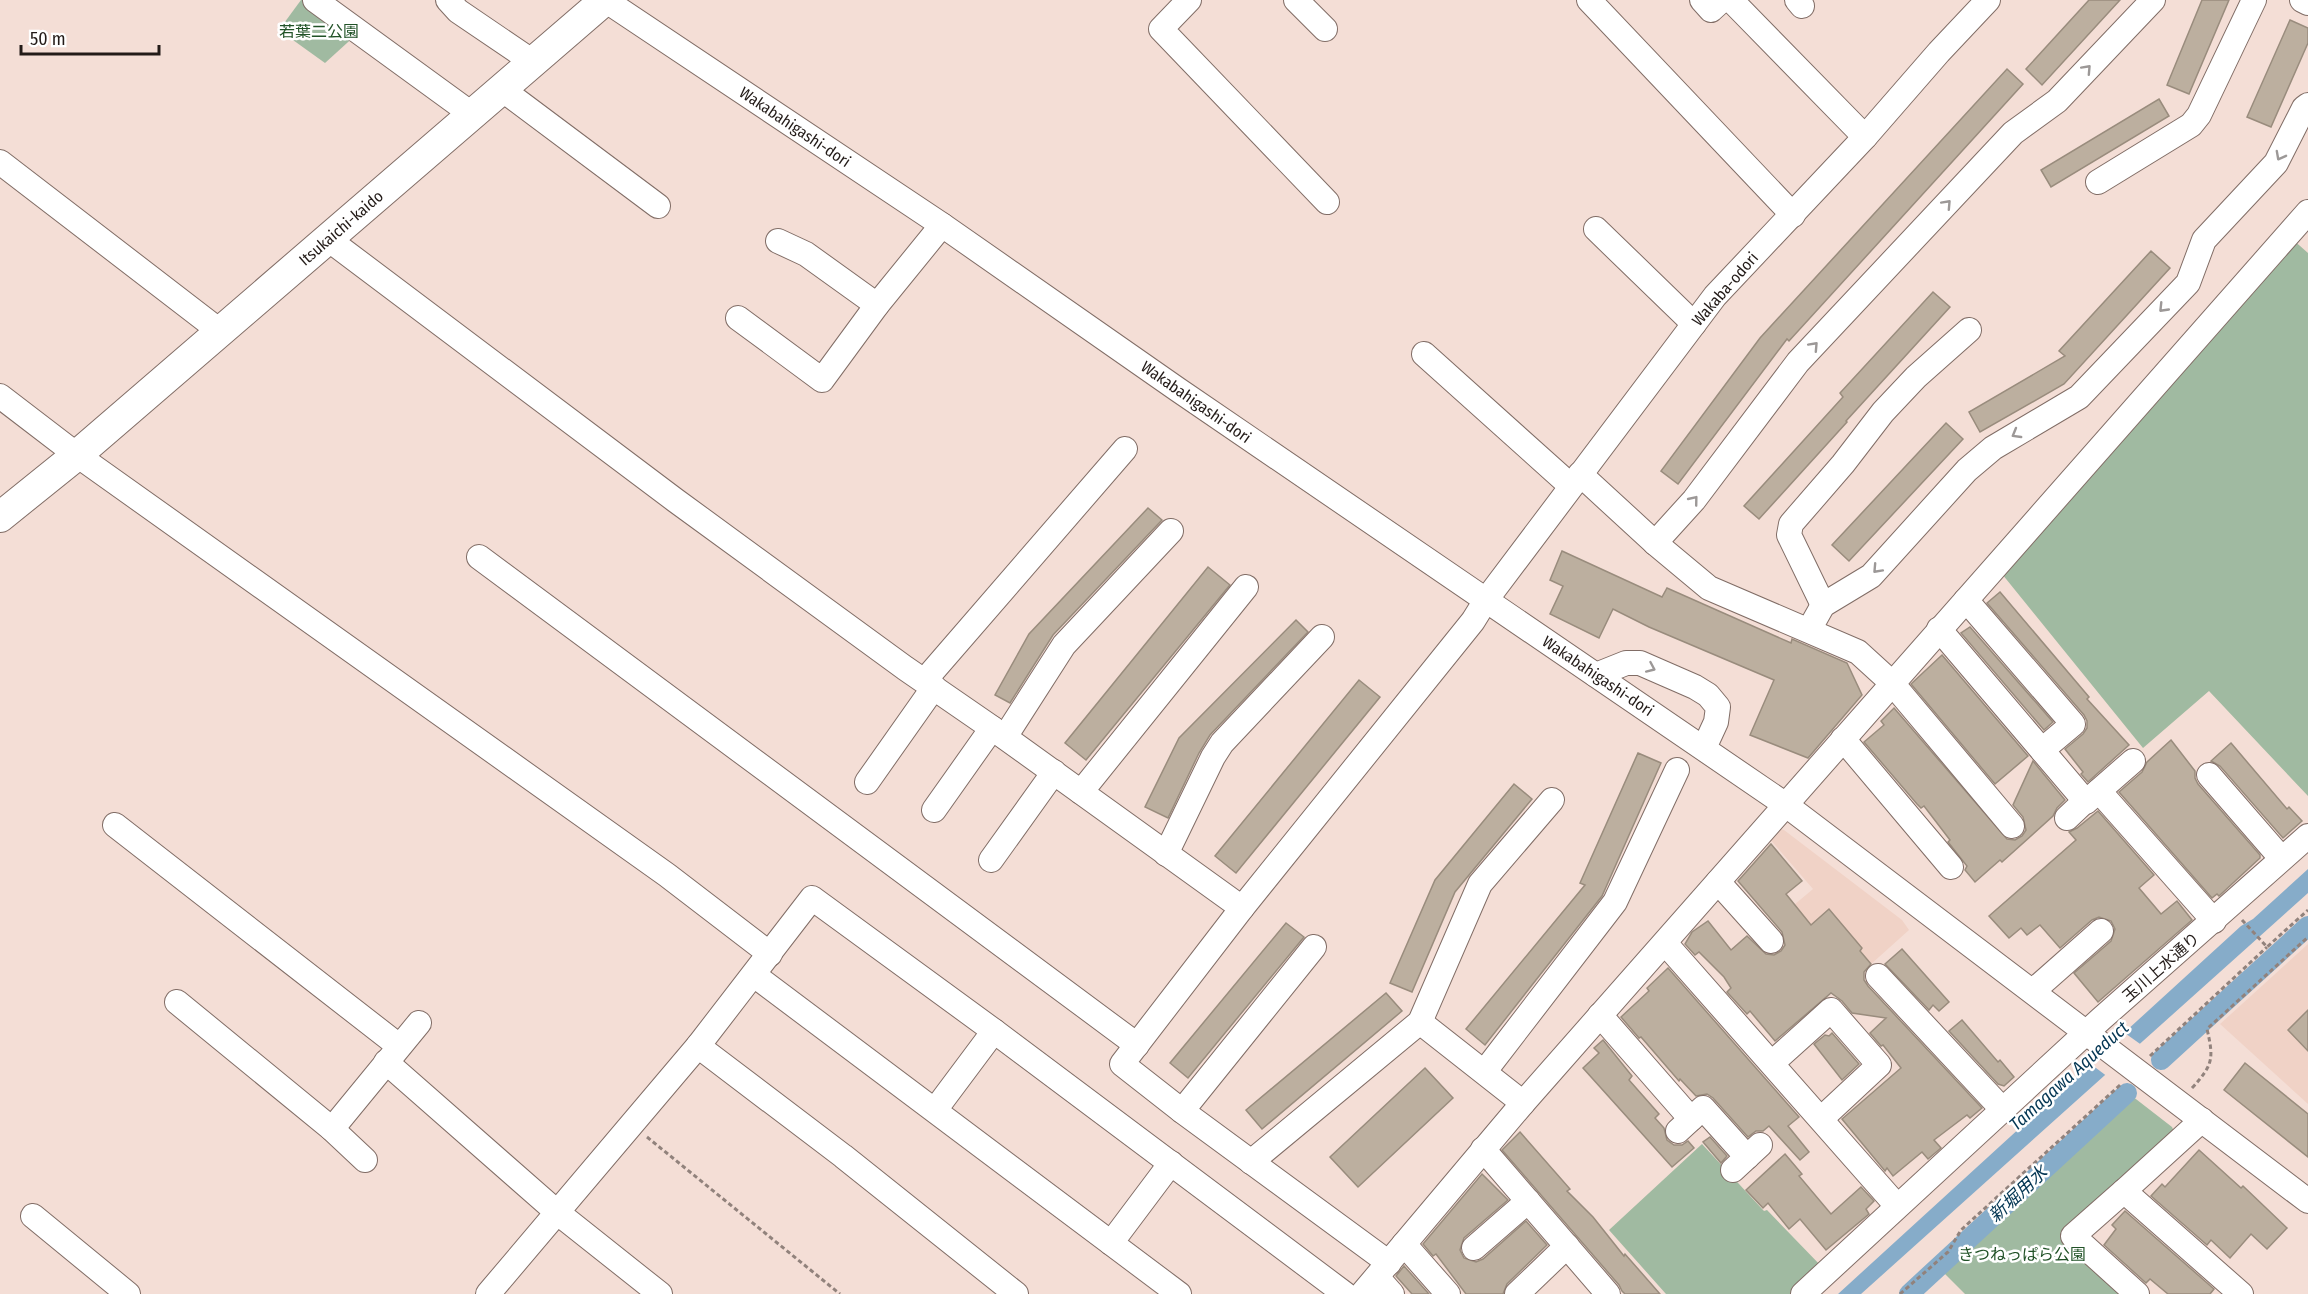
<svg xmlns="http://www.w3.org/2000/svg" width="2308" height="1294" font-family="'Fira Sans Condensed','Noto Sans JP',sans-serif">
<style>
.built{fill:#f0d2c6}
.green{fill:#a0baa1}
.water{fill:#86acc9}
.pier{fill:#f4ded6}
.lines{fill:none;stroke-linecap:round;stroke-linejoin:round}
.canal{stroke:#86acc9;stroke-width:20}
.building{fill:#bcaf9f;stroke:#998c7d;stroke-width:1.5}
.minor-casing{stroke:#816d66;stroke-width:26}
.major-casing{stroke:#816d66;stroke-width:32}
.path{stroke:#91827c;stroke-width:3;stroke-dasharray:4.5 3;stroke-linecap:butt}
.minor{stroke:#fff;stroke-width:24}
.major{stroke:#fff;stroke-width:30}
.oneway{stroke:#9c9897}
.labels{text-anchor:middle;dominant-baseline:central;stroke-width:5;stroke-linejoin:round;paint-order:stroke}
.park-label{font-size:16px;fill:#215227;stroke:#fff}
.street-label{font-size:16px;fill:#231b18;stroke:#fff}
.water-label{font-size:18px;font-style:italic;fill:#043653;stroke:#fff}
</style>
<rect width="100%" height="100%" fill="#f4ded6"/>
<g class="built">
<path d="M1778,828L1784,830L1902,920L1909,930L1850,983L1788,910L1813,889L1769,838Z"/>
<path d="M2308,944V1104L2220,1024Z"/>
</g>
<g class="green">
<path d="M301,0H312L358,33L325,63L279,30Z"/>
<path d="M2291,238L2308,253V796L2209,691L2143,748L1998,569Z"/>
<path d="M2132,1096L2172,1127L2176,1136L2061,1239L2124,1294H1965L1943,1272Z"/>
<path d="M1702,1144L1764,1211L1767,1210L1823,1268L1795,1294H1666L1609,1230Z"/>
</g>
<path class="water" d="M2308,869V893L1861,1294H1838L2241,926L2253,919Z"/>
<path class="pier" d="M2122,1031L2143,1046L2108,1077L2088,1062Z"/>
<g class="lines">
<g class="canal">
<path d="M2161,1060L2308,926"/>
<path d="M1909,1294L2127,1093"/>
</g>
</g>
<g class="building">
<path d="M2089,0H2120L2042,85L2026,69Z"/>
<path d="M2202,0H2229L2189,94L2167,85Z"/>
<path d="M2290,20L2308,28V43L2271,127L2247,117Z"/>
<path d="M2007,69L2023,84L1789,341L1787,339L1678,484L1661,471L1760,338Z"/>
<path d="M2159,99L2169,116L2051,187L2041,170Z"/>
<path d="M2151,251L2170,268L2064,384L1980,432L1969,412L2065,356L2059,351Z"/>
<path d="M1933,292L1950,307L1846,421L1847,422L1759,519L1744,506L1843,397L1840,393Z"/>
<path d="M1946,423L1963,439L1849,561L1832,545Z"/>
<path d="M1148,508L1162,520L1053,635L1010,703L995,695L1029,634Z"/>
<path d="M1562,551L1662,597L1667,588L1791,643L1792,639L1847,663L1862,695L1808,758L1750,735L1774,680L1649,627L1613,609L1599,638L1550,614L1563,586L1550,580Z"/>
<path d="M1208,567L1230,585L1086,760L1065,743Z"/>
<path d="M2000,592L2089,697L2087,699L2129,745L2088,782L2081,774L2083,772L2065,749L2083,734L2087,728V721L2084,715L1987,603Z"/>
<path d="M1296,620L1308,632L1210,735L1199,753L1168,818L1145,807L1179,738Z"/>
<path d="M1970,627L2053,722L2044,730L1961,633Z"/>
<path d="M1942,655L2028,756L1995,784L1911,684Z"/>
<path d="M1359,680L1380,697L1236,873L1215,856Z"/>
<path d="M1894,708L2007,839L2015,840L2022,836L2026,830L2023,817L2013,805L2033,761L2065,800L2057,808L2053,816L2002,862L2000,860L1975,882L1965,870L1967,866L1948,842L1950,840L1924,806L1921,808L1917,804L1864,742L1884,725L1881,721Z"/>
<path d="M2171,740L2195,771V778L2198,784L2260,855V858L2219,896L2217,894L2212,898L2119,792L2142,772L2147,762Z"/>
<path d="M2231,743L2287,809L2289,807L2302,821L2283,838L2220,766L2211,761Z"/>
<path d="M1638,753L1661,763L1602,896L1485,1045L1466,1029L1585,885L1580,883Z"/>
<path d="M1514,784L1532,799L1455,892L1412,992L1390,983L1435,880Z"/>
<path d="M2098,811L2154,875L2139,888L2161,914L2177,901L2192,920L2098,1002L2074,973L2111,941L2115,929L2111,921L2099,917L2092,920L2060,948L2040,925L2027,935L2021,928L2009,938L1989,916L2076,840L2069,832L2077,828Z"/>
<path d="M1771,844L1802,881L1786,894L1811,925L1829,909L1862,948L1860,951L1871,964L1864,972V980L1868,986L1982,1108L1970,1118L1967,1115L1934,1140L1941,1148L1928,1159L1922,1152L1893,1176L1887,1168L1885,1171L1842,1119L1901,1068L1883,1045L1881,1046L1870,1033L1886,1018L1852,1013L1842,1001L1831,993L1775,1041L1750,1011L1747,1014L1727,992L1731,988L1724,977L1699,952L1695,955L1685,944L1692,932L1708,921L1731,950L1747,936L1766,954L1774,955L1781,951L1785,945L1782,932L1738,881Z"/>
<path d="M1286,923L1304,937L1188,1078L1170,1063Z"/>
<path d="M1902,949L1949,1002L1939,1011L1933,1005L1929,1010L1885,964Z"/>
<path d="M1668,968L1799,1117L1788,1126L1809,1152L1800,1160L1769,1126L1763,1131H1756L1748,1137L1713,1098L1707,1094L1696,1096L1680,1079L1679,1081L1641,1037L1639,1038L1621,1017L1649,991L1647,988Z"/>
<path d="M1386,993L1402,1011L1262,1129L1246,1110Z"/>
<path d="M2308,1010V1051L2288,1030Z"/>
<path d="M1962,1020L1998,1062L2000,1060L2014,1077L2004,1086L1998,1084L1949,1031Z"/>
<path d="M1832,1033L1859,1064L1842,1080L1814,1044L1825,1035L1829,1036Z"/>
<path d="M1603,1040L1632,1076L1629,1080L1659,1114L1655,1118L1664,1128L1667,1140L1674,1145H1682L1688,1141L1694,1148L1672,1167L1583,1068L1599,1053L1594,1048Z"/>
<path d="M2245,1063L2308,1114V1157L2224,1090Z"/>
<path d="M1425,1068L1453,1098L1358,1187L1330,1157Z"/>
<path d="M1520,1132L1570,1189L1567,1191L1593,1217L1624,1256L1625,1254L1660,1294H1625L1622,1291L1619,1285L1502,1150Z"/>
<path d="M1710,1137L1727,1156L1721,1163L1703,1142Z"/>
<path d="M2199,1150L2241,1188L2243,1186L2287,1228L2267,1249L2251,1234L2230,1258L2211,1240L2207,1245L2151,1196L2162,1184L2165,1187Z"/>
<path d="M1785,1154L1802,1174L1799,1176L1831,1214L1861,1187L1874,1201L1866,1209L1869,1214L1826,1250L1800,1219L1789,1229L1768,1203L1763,1208L1746,1190Z"/>
<path d="M1482,1174L1508,1200L1464,1238L1460,1250L1464,1258L1476,1262L1483,1259L1526,1221L1547,1245L1507,1284L1503,1294H1466L1436,1254L1433,1256L1423,1244Z"/>
<path d="M2125,1211L2214,1289L2210,1294H2168L2150,1279L2146,1283L2104,1245L2116,1229L2112,1225Z"/>
<path d="M1404,1266L1429,1294H1412L1396,1276Z"/>
</g>
<g class="lines">
<g class="minor-casing">
<g id="minor">
<path d="M315,0L473,115"/>
<path d="M448,0L458,11L533,62"/>
<path d="M605,0L942,225L1177,389L1786,805L2308,1201"/>
<path d="M1189,0L1161,29L1327,202"/>
<path d="M1296,0L1325,29"/>
<path d="M1589,0L1793,215"/>
<path d="M1702,0L1711,10L1722,0"/>
<path d="M1731,0L1865,137"/>
<path d="M1797,0L1802,6"/>
<path d="M2302,0L2308,3"/>
<path d="M503,90L658,206"/>
<path d="M0,162L221,332"/>
<path d="M2098,182L2191,125L2199,115L2254,0"/>
<path d="M1596,229L1694,324"/>
<path d="M328,239L675,500L905,668L992,728L1242,908"/>
<path d="M778,241L806,254L877,305"/>
<path d="M738,318L822,380L877,305L942,225"/>
<path d="M1424,354L1571,486"/>
<path d="M0,396L77,455L667,875L770,954"/>
<path d="M1580,474L1655,543L1709,588L1858,652L1892,683L2012,826"/>
<path d="M1655,543L1694,500L1798,362L2013,133L2057,101L2153,0"/>
<path d="M479,557L1137,1045"/>
<path d="M1966,600L2073,724L2042,750"/>
<path d="M1823,605L1789,535L1791,524L1843,464L1883,412L1916,377L1969,330"/>
<path d="M1939,629L2086,802L2133,761"/>
<path d="M1809,630L1823,605L1871,576L1967,470L1993,448L2079,397L2188,283L2204,240L2276,163L2304,108L2308,105"/>
<path d="M1596,675L1626,663H1640L1695,687L1708,695L1718,707L1716,722L1704,748"/>
<path d="M925,680L1125,449"/>
<path d="M1005,737L1064,645L1171,531"/>
<path d="M1843,739L1951,867"/>
<path d="M2209,775L2281,858"/>
<path d="M867,782L934,687"/>
<path d="M2099,791L2214,921"/>
<path d="M1081,792L1246,587"/>
<path d="M934,810L992,728"/>
<path d="M2067,818L2085,801"/>
<path d="M115,825L399,1046"/>
<path d="M1166,854L1213,757L1222,743L1322,637"/>
<path d="M991,860L1054,772"/>
<path d="M1718,882L1771,941"/>
<path d="M1665,943L1897,1206"/>
<path d="M754,975L1179,1294"/>
<path d="M1878,976L2002,1109"/>
<path d="M2033,991L2101,931"/>
<path d="M177,1002L332,1129L365,1160"/>
<path d="M1600,1015L1691,1119"/>
<path d="M1420,1022L1523,1103"/>
<path d="M698,1046L843,1156L1016,1294"/>
<path d="M386,1062L558,1213L660,1294"/>
<path d="M1772,1063L1831,1010L1879,1065L1821,1119"/>
<path d="M1485,1071L1615,902L1677,770"/>
<path d="M935,1110L994,1031"/>
<path d="M1182,1111L1314,947"/>
<path d="M332,1129L419,1023"/>
<path d="M1678,1131L1703,1108L1747,1157"/>
<path d="M1483,1149L1608,1294"/>
<path d="M1251,1162L1420,1022L1480,884L1552,800"/>
<path d="M1733,1170L1760,1145"/>
<path d="M2124,1191L2202,1120"/>
<path d="M33,1216L128,1294"/>
<path d="M1111,1243L1171,1163"/>
<path d="M1404,1244L1448,1294"/>
<path d="M1474,1248L1528,1201"/>
<path d="M1389,1263L1182,1111L1122,1064L1242,908L1473,621L1486,600L1715,296L1865,137L1939,52L1988,0"/>
<path d="M1377,1277L1392,1294"/>
<path d="M488,1294L698,1046L812,898L994,1031L1345,1294"/>
<path d="M1362,1294L1523,1103L2308,212"/>
<path d="M1517,1294L1567,1246"/>
<path d="M1803,1294L2101,1019L2308,836"/>
<path d="M2137,1294L2073,1236L2124,1191L2241,1294"/>
</g>
</g>
<g class="major-casing">
<path id="major" d="M0,517L77,455L605,0"/>
</g>
<g class="path">
<path d="M2242,920L2267,947L2308,910"/>
<path d="M2150,1056L2267,947"/>
<path d="M2192,1088C2213,1065 2214,1059 2207,1029L2308,937"/>
<path d="M647,1137L840,1294"/>
<path d="M1900,1294L1948,1252L1961,1230L2120,1085"/>
</g>
<use href="#minor" class="minor"/>
<use href="#major" class="major"/>
</g>
<defs><path id="oneway-chevron" d="M-2-3.5L2.5 0L-2 3.5" fill="none" stroke-width="1.6" stroke-linecap="round" stroke-linejoin="round" transform="scale(1.5)"/></defs>
<g class="oneway">
<use href="#oneway-chevron" transform="translate(2087 69) rotate(-47)"/>
<use href="#oneway-chevron" transform="translate(2280 156) rotate(118)"/>
<use href="#oneway-chevron" transform="translate(1947 204) rotate(-47)"/>
<use href="#oneway-chevron" transform="translate(2163 308) rotate(134)"/>
<use href="#oneway-chevron" transform="translate(1814 346) rotate(-47)"/>
<use href="#oneway-chevron" transform="translate(2016 434) rotate(150)"/>
<use href="#oneway-chevron" transform="translate(1694 500) rotate(-51)"/>
<use href="#oneway-chevron" transform="translate(1877 569) rotate(133)"/>
<use href="#oneway-chevron" transform="translate(1651 668) rotate(24)"/>
</g>
<g class="labels">
<g class="park-label">
<text x="319" y="31">若葉二公園</text>
<text x="2022" y="1254">きつねっぱら公園</text>
</g>
<g class="street-label">
<text transform="translate(795 127) rotate(34)">Wakabahigashi-dori</text>
<text transform="translate(341 228) rotate(-41)">Itsukaichi-kaido</text>
<text transform="translate(1725 289) rotate(-49)">Wakaba-odori</text>
<text transform="translate(1196 402) rotate(35)">Wakabahigashi-dori</text>
<text transform="translate(1598 676) rotate(34)">Wakabahigashi-dori</text>
<text transform="translate(2161 967) rotate(-41)">玉川上水通り</text>
</g>
<g class="water-label">
<text transform="translate(2069 1076) rotate(-42)">Tamagawa Aqueduct</text>
<text transform="translate(2018 1194) rotate(-43)">新堀用水</text>
</g>
</g>
<path d="M21 45v9h138v-9" fill="none" stroke="#231b18" stroke-width="3"/>
<text x="30" y="45" font-size="18" fill="#231b18" stroke="#ffffff" stroke-width="4.5" paint-order="stroke">50 m</text>
</svg>
